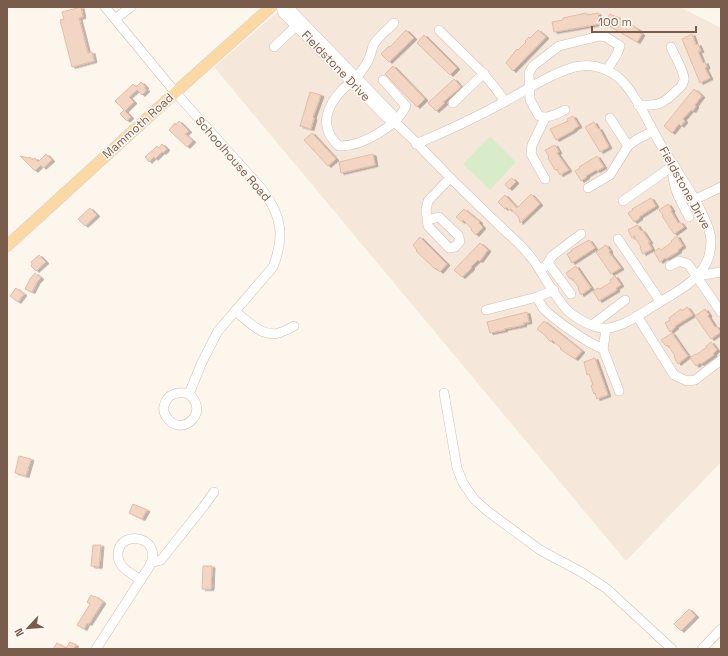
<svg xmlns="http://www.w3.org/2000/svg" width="728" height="656" font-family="'Space Grotesk',sans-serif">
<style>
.residential{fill:#f5e8da}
.green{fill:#d8ecc9}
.building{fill:#f3d5c3;stroke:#e6bba3;filter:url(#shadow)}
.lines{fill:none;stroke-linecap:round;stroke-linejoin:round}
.minor-casing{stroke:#d1beb0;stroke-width:10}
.major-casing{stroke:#dad1cd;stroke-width:12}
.minor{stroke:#fff;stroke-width:9}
.major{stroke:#fbd9a5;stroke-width:11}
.labels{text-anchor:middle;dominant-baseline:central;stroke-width:3;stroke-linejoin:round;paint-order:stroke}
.street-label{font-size:12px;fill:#7a5c4d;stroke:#fffaf3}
</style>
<defs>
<filter id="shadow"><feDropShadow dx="3" dy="1.5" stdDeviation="0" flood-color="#0004"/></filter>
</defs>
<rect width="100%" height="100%" fill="#fdf6ec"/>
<path class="residential" d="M283,7H680L721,28V462L626,561L214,67Z"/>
<path class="green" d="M490,136L516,162L490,190L463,164Z"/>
<g class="building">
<path d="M81,7L83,17L79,18L88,53L92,52L94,61L72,67L60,20L64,19L62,12Z"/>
<path d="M586,13L587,15L598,13L600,24L554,32L552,22L563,20V18Z"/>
<path d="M610,14L615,17L616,16L639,30L638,31L642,34L637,42L604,23Z"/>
<path d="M406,30L414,38L389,62L381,54L389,46L390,47Z"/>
<path d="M538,30L546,37L513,71L506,63L517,49L518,50L526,42L525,41L529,37L530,38Z"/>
<path d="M692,34L696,45L698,44L701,51H698L703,63L705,62L707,67L705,68L710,78L700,83L682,39Z"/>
<path d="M424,35L457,68L450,75L417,43Z"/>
<path d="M393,66L425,99L417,107L385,74Z"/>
<path d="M454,79L461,87L443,102L445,103L436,111L428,103Z"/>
<path d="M141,82L146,87L144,88L147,90L142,95L137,90L129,97L134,102L125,111L131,117L127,121L120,114L124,110L115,101L133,84L136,87Z"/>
<path d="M694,89L702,96L695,105L696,106L693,111L691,110L683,119L685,121L681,126L679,124L672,133L664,126Z"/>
<path d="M310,92L321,95L313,117L314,118L311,129L300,126Z"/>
<path d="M573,116L579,126L574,129V130L556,140L550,129L568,121L567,119Z"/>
<path d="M179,121L189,131L185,134L193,141L187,147L169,130L175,123L176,125Z"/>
<path d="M594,122L598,129L599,128L609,147L600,152L585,127Z"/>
<path d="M312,133L336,159L328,166L304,140Z"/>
<path d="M162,144L167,149L163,153L162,152L155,159L154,157L149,162L145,157L157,146L159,148Z"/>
<path d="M555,145L559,152L557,153L569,170L560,175L557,169L555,170L548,158L549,157L545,150Z"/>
<path d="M46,154L52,160L43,168L41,165L35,171L20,156L29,158L30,157L32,160L35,158L38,162Z"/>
<path d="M373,154L375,165L341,173L339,162Z"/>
<path d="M597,156L604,167L597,171L596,170L586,176L587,177L581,181L575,171L580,168L579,167Z"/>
<path d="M512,178L516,182L509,189L505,184Z"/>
<path d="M531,194L540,204L520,223L519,218L511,209L509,210L506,207L505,209L498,202L505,195L517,208Z"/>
<path d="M651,198L656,206L639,217L640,218L634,222L628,213L633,210L632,209Z"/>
<path d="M668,204L672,210L671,211L678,223L680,222L684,227L674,234L662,216L663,215L659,210Z"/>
<path d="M90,208L97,215L85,226L78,219Z"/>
<path d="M464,209L480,222L479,223L483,227L476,235L471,230L472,229L463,220L462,222L456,217Z"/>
<path d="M637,225L641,231L642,230L650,242H648L652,249L643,254L640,248L641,247L634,236L632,238L628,230Z"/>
<path d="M677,236L683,246L678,250L679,251L666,259L665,258L660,262L654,252L659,248L661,250L672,242L671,241Z"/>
<path d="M420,237L447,264L440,272L436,268L435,269L416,251L417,250L413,245Z"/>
<path d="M589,240L595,248L572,263L567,254L572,251L571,250Z"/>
<path d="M480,243L488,250L480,261L478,260L471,267L472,268L462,277L454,270Z"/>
<path d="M606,245L610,251L609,252L621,268L611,274L596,252Z"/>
<path d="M39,255L46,262L36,271L31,266L32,264L31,262Z"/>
<path d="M576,266L591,288L581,295L578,289L579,288L572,278L570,279L566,273Z"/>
<path d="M35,273L41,278L37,282L32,292L25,289L30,279Z"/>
<path d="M615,276L621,285L616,288L617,290L599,301L593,291L598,288L600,289L611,282L610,280Z"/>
<path d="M16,288L24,294L18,302L10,296Z"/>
<path d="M687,307L693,315L675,326L676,327L670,332L665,323L670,320L669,318L681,309L682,311Z"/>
<path d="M705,309L709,315L708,316L715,327L716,326L721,332L711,339L695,316Z"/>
<path d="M527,312L529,322L523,323L524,325L504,329L505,330L490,333L487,322Z"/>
<path d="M544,321L582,351L575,359L560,349L561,348L552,340L551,342L546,337V336L537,329Z"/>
<path d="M672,333L688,356L678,364L674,357L675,356L668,345L666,346L661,340Z"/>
<path d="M711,342L717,350L713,354L714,355L701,364L700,363L696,366L690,358L695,354L696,355L707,347L706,346Z"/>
<path d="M595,358L608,395L597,399L595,393L594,394L591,385H593L589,374L587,375L584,362Z"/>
<path d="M19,456L31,459L26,476L15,473Z"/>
<path d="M133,504L147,510L142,519L129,513Z"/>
<path d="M93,545H101L99,567L91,566Z"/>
<path d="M203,566H212L211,589H202Z"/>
<path d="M91,595L94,597L95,596L103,602L89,624L87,623L84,629L77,625L90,604L87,602Z"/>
<path d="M689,609L696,616L681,631L674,624Z"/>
<path d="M70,642L76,645L73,649H53L57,643L66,648Z"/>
</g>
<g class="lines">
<g class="minor-casing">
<g id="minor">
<path d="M105,7L175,92L261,188C282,215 285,236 273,267L218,331L202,362L189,394C179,391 167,393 164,406C163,411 165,416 169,420C183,436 210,412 189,394"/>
<path d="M281,7L283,13L386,117C402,125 423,151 437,164C457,185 478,205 499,225C509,235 521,244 530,256C543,272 553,295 567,310C574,317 587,324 596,327C614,333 638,316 652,307C672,294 702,281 709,256C711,248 712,238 709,230C699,201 678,173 662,147C651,128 634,90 618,77C607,69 594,64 581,66C560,68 526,90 506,101C477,117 447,131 416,144"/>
<path d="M288,7L392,114L394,121"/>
<path d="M115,19L131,7"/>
<path d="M439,30C462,54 487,73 505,102"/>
<path d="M274,47L296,26"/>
<path d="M383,80L406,106C397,126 361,147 339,146C318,127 326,106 344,88C346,86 349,85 352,83C357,78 361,71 365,66C370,59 371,53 373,46C375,40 388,29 394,23"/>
<path d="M453,103L484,73"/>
<path d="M638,105C657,106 663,105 677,90C680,88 683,84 684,80C685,72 674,55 671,47"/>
<path d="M565,110C556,114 549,119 539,116L530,100L529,73L533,66L559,46L600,36L606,37L620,46L617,54L607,70"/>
<path d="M610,118L628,146"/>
<path d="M674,165C670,186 680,199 689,217"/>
<path d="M545,179L531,154L532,145L545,118"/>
<path d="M588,188L610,175L628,146L636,140L653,131"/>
<path d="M694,200L721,187"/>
<path d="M623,201L674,165"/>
<path d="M428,220L439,217L458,235L460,241L455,247L449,248L428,226L426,210L428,201L450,178"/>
<path d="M618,239L660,301"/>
<path d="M548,263L571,294"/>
<path d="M670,266L679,261L688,264L721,312"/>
<path d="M541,270L548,263L552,256L581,234"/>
<path d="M697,276L721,272"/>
<path d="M537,297C539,301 541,305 543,308C554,320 588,343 603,349"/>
<path d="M486,310L537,297L554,290"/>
<path d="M235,311C247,320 262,338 279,333C284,331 289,329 294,326"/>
<path d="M637,316L674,375L687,381L695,380L721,360"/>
<path d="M592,325L625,300"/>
<path d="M606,329L603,349L619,391"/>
<path d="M444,393L457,468L463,483L474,499L486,510L540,550L583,573L607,589L672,649"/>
<path d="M152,562L161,560L204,506L214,492"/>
<path d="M96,649L149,567C166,537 118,527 118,555C118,560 120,564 123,567C127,572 135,576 141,580"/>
<path d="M702,649L721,629"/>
</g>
</g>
<g class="major-casing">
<path id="major" d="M7,246L189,80L271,7"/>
</g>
<use href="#minor" class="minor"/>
<use href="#major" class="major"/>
</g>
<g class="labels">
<g class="street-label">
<text transform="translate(336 66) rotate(46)">Fieldstone Drive</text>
<text transform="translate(138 126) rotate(-42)">Mammoth Road</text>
<text transform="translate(233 159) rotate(49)">Schoolhouse Road</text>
<text transform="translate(685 188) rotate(61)">Fieldstone Drive</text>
</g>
</g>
<rect width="728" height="656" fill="none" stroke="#7a5c4d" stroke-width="16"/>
<g transform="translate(28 628) rotate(244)" stroke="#fffaf3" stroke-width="3" paint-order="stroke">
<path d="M0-3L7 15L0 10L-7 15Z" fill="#7a5c4d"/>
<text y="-6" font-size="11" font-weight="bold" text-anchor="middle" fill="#7a5c4d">N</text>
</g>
<path d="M592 26v6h104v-6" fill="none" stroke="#7a5c4d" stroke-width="2"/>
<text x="598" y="26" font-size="12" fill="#7a5c4d" stroke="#fffaf3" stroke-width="3" paint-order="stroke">100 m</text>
</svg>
